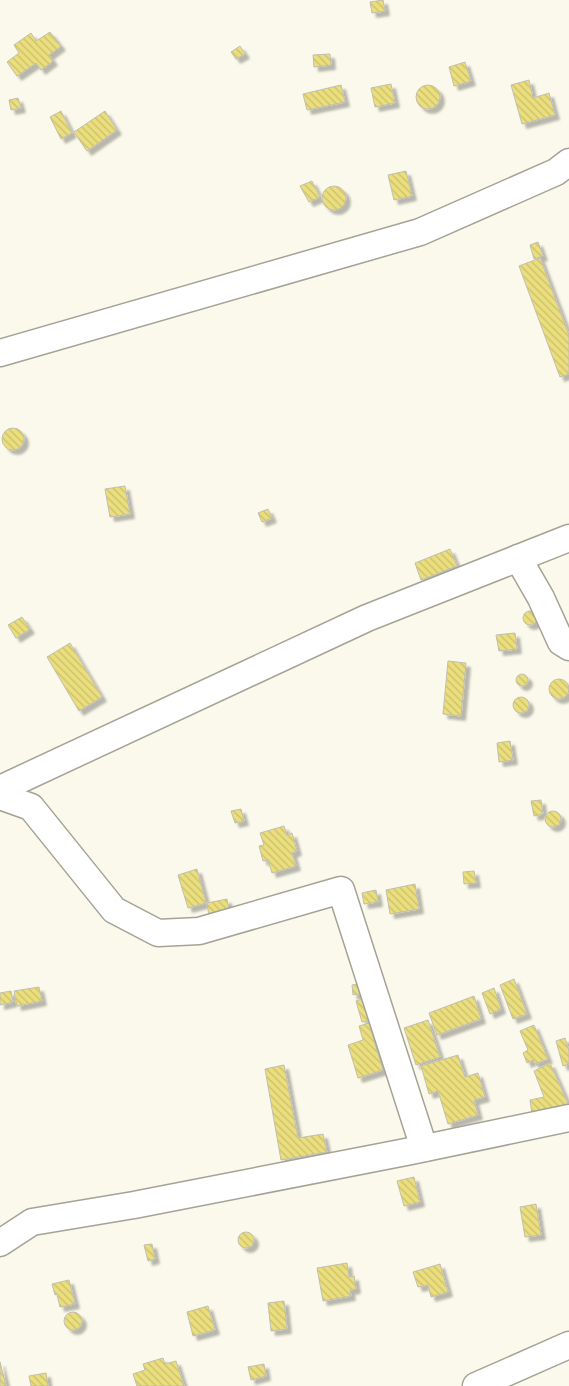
<svg xmlns="http://www.w3.org/2000/svg" width="569" height="1386" font-family="'Work Sans',sans-serif">
<style>
.building{fill:url(#building-back-hatch);stroke:#c0beb1;filter:url(#shadow)}
.lines{fill:none;stroke-linecap:round;stroke-linejoin:round}
.street-casing{stroke:#a4a395;stroke-width:29}
.street{stroke:#fff;stroke-width:26}
</style>
<defs>
<pattern id="building-back-hatch" width="6" height="6" patternUnits="userSpaceOnUse" patternTransform="scale(1.25)"><rect width="6" height="6" fill="#ebde7d"/><path d="M-1 5l2 2M0 0l6 6M5-1l2 2" fill="none" stroke="#cabf6c"/></pattern>
<filter id="shadow"><feDropShadow dx="4.5" dy="4.5" stdDeviation="1" flood-color="#0004"/></filter>
</defs>
<rect width="100%" height="100%" fill="#fbf9eb"/>
<g class="building">
<path d="M383,0L385,11L372,13L370,2Z"/>
<path d="M50,32L61,46L49,55L53,61L41,70L36,63L17,76L7,62L19,53L14,45L31,33L36,41Z"/>
<path d="M240,46L245,54L236,59L231,52Z"/>
<path d="M330,54L331,65L314,67L313,55Z"/>
<path d="M465,62L471,81L454,86L449,67Z"/>
<path d="M529,80L533,98L549,93L555,115L522,124L511,85Z"/>
<path d="M391,84L395,103L375,107L371,88Z"/>
<circle cx="428" cy="97" r="12"/>
<path d="M341,85L345,102L307,110L303,94Z"/>
<path d="M18,98L21,108L11,110L9,100Z"/>
<path d="M61,111L72,133L61,139L50,117Z"/>
<path d="M105,111L117,130L87,151L74,132Z"/>
<path d="M406,171L412,196L394,200L388,175Z"/>
<path d="M312,181L320,197L309,202L300,186Z"/>
<circle cx="334" cy="198" r="12"/>
<path d="M538,242L543,256L534,259L530,245Z"/>
<path d="M540,258L569,335V374L560,377L519,266Z"/>
<circle cx="13" cy="439" r="11"/>
<path d="M125,486L130,514L110,517L105,489Z"/>
<path d="M268,509L272,518L262,522L258,513Z"/>
<path d="M450,549L457,566L421,580L415,563Z"/>
<circle cx="530" cy="618" r="7"/>
<path d="M22,617L30,629L16,638L8,625Z"/>
<path d="M515,633L517,649L499,651L496,635Z"/>
<path d="M70,643L102,697L79,711L47,657Z"/>
<path d="M448,661L466,663L461,716L443,714Z"/>
<circle cx="522" cy="680" r="6"/>
<circle cx="559" cy="689" r="10"/>
<circle cx="521" cy="705" r="8"/>
<path d="M510,741L513,760L499,762L497,743Z"/>
<path d="M541,800L543,814L534,816L531,801Z"/>
<path d="M241,809L244,821L235,823L231,811Z"/>
<circle cx="553" cy="819" r="8"/>
<path d="M284,826L287,835L292,833L297,851L292,853L296,866L272,873L268,860L263,861L259,846L264,845L260,833Z"/>
<path d="M197,869L206,903L188,908L178,875Z"/>
<path d="M474,871L476,883L464,884L463,872Z"/>
<path d="M415,884L419,909L390,914L386,890Z"/>
<path d="M376,890L378,902L364,904L362,893Z"/>
<path d="M227,899L229,911L209,916L207,903Z"/>
<path d="M514,979L527,1014L513,1019L500,985Z"/>
<path d="M362,983L364,993L353,995L352,985Z"/>
<path d="M39,987L42,1001L17,1006L14,991Z"/>
<path d="M494,988L501,1009L490,1014L482,993Z"/>
<path d="M11,991L13,1002L0,1005V993Z"/>
<path d="M474,996L481,1019L437,1035L429,1013Z"/>
<path d="M368,997L375,1019L362,1022L356,1001Z"/>
<path d="M428,1020L440,1057L416,1065L404,1028Z"/>
<path d="M369,1023L383,1070L358,1078L348,1045L363,1040L359,1026Z"/>
<path d="M534,1025L548,1059L535,1064L533,1060L527,1063L523,1053L528,1050L520,1031Z"/>
<path d="M565,1038L569,1051V1064L563,1066L556,1041Z"/>
<path d="M458,1055L465,1077L478,1073L485,1097L474,1100L478,1115L448,1124L438,1091L429,1094L421,1066Z"/>
<path d="M550,1063L569,1106L532,1114L530,1100L544,1097L534,1071Z"/>
<path d="M284,1065L298,1138L323,1134L327,1152L281,1160L265,1069Z"/>
<path d="M414,1177L420,1202L404,1206L397,1181Z"/>
<path d="M536,1204L541,1235L525,1237L520,1207Z"/>
<circle cx="246" cy="1240" r="8"/>
<path d="M152,1244L155,1259L148,1261L144,1245Z"/>
<path d="M347,1263L349,1277L354,1276L356,1289L350,1290L351,1296L323,1301L317,1268Z"/>
<path d="M440,1264L448,1292L431,1297L428,1285L418,1287L413,1272Z"/>
<path d="M69,1280L75,1304L60,1307L57,1294L55,1295L52,1284Z"/>
<path d="M284,1301L287,1329L271,1331L268,1303Z"/>
<path d="M208,1306L215,1330L193,1336L187,1312Z"/>
<circle cx="73" cy="1321" r="9"/>
<path d="M163,1358L165,1364L176,1361L184,1386H137L133,1374L145,1370L143,1364Z"/>
<path d="M0,1362L6,1386H0Z"/>
<path d="M264,1364L266,1376L251,1380L248,1367Z"/>
<path d="M46,1373L48,1386H31L29,1376Z"/>
</g>
<g class="lines">
<g class="street-casing">
<g id="street">
<path d="M0,353L420,232L556,172L569,162"/>
<path d="M518,558L541,598L561,642L569,647"/>
<path d="M0,789L367,618L569,538"/>
<path d="M0,796L31,807L114,910L158,933L199,931L341,890L424,1148"/>
<path d="M0,1243L32,1222L134,1205L411,1151L569,1118"/>
<path d="M476,1386L569,1345"/>
</g>
</g>
<use href="#street" class="street"/>
</g>
</svg>
